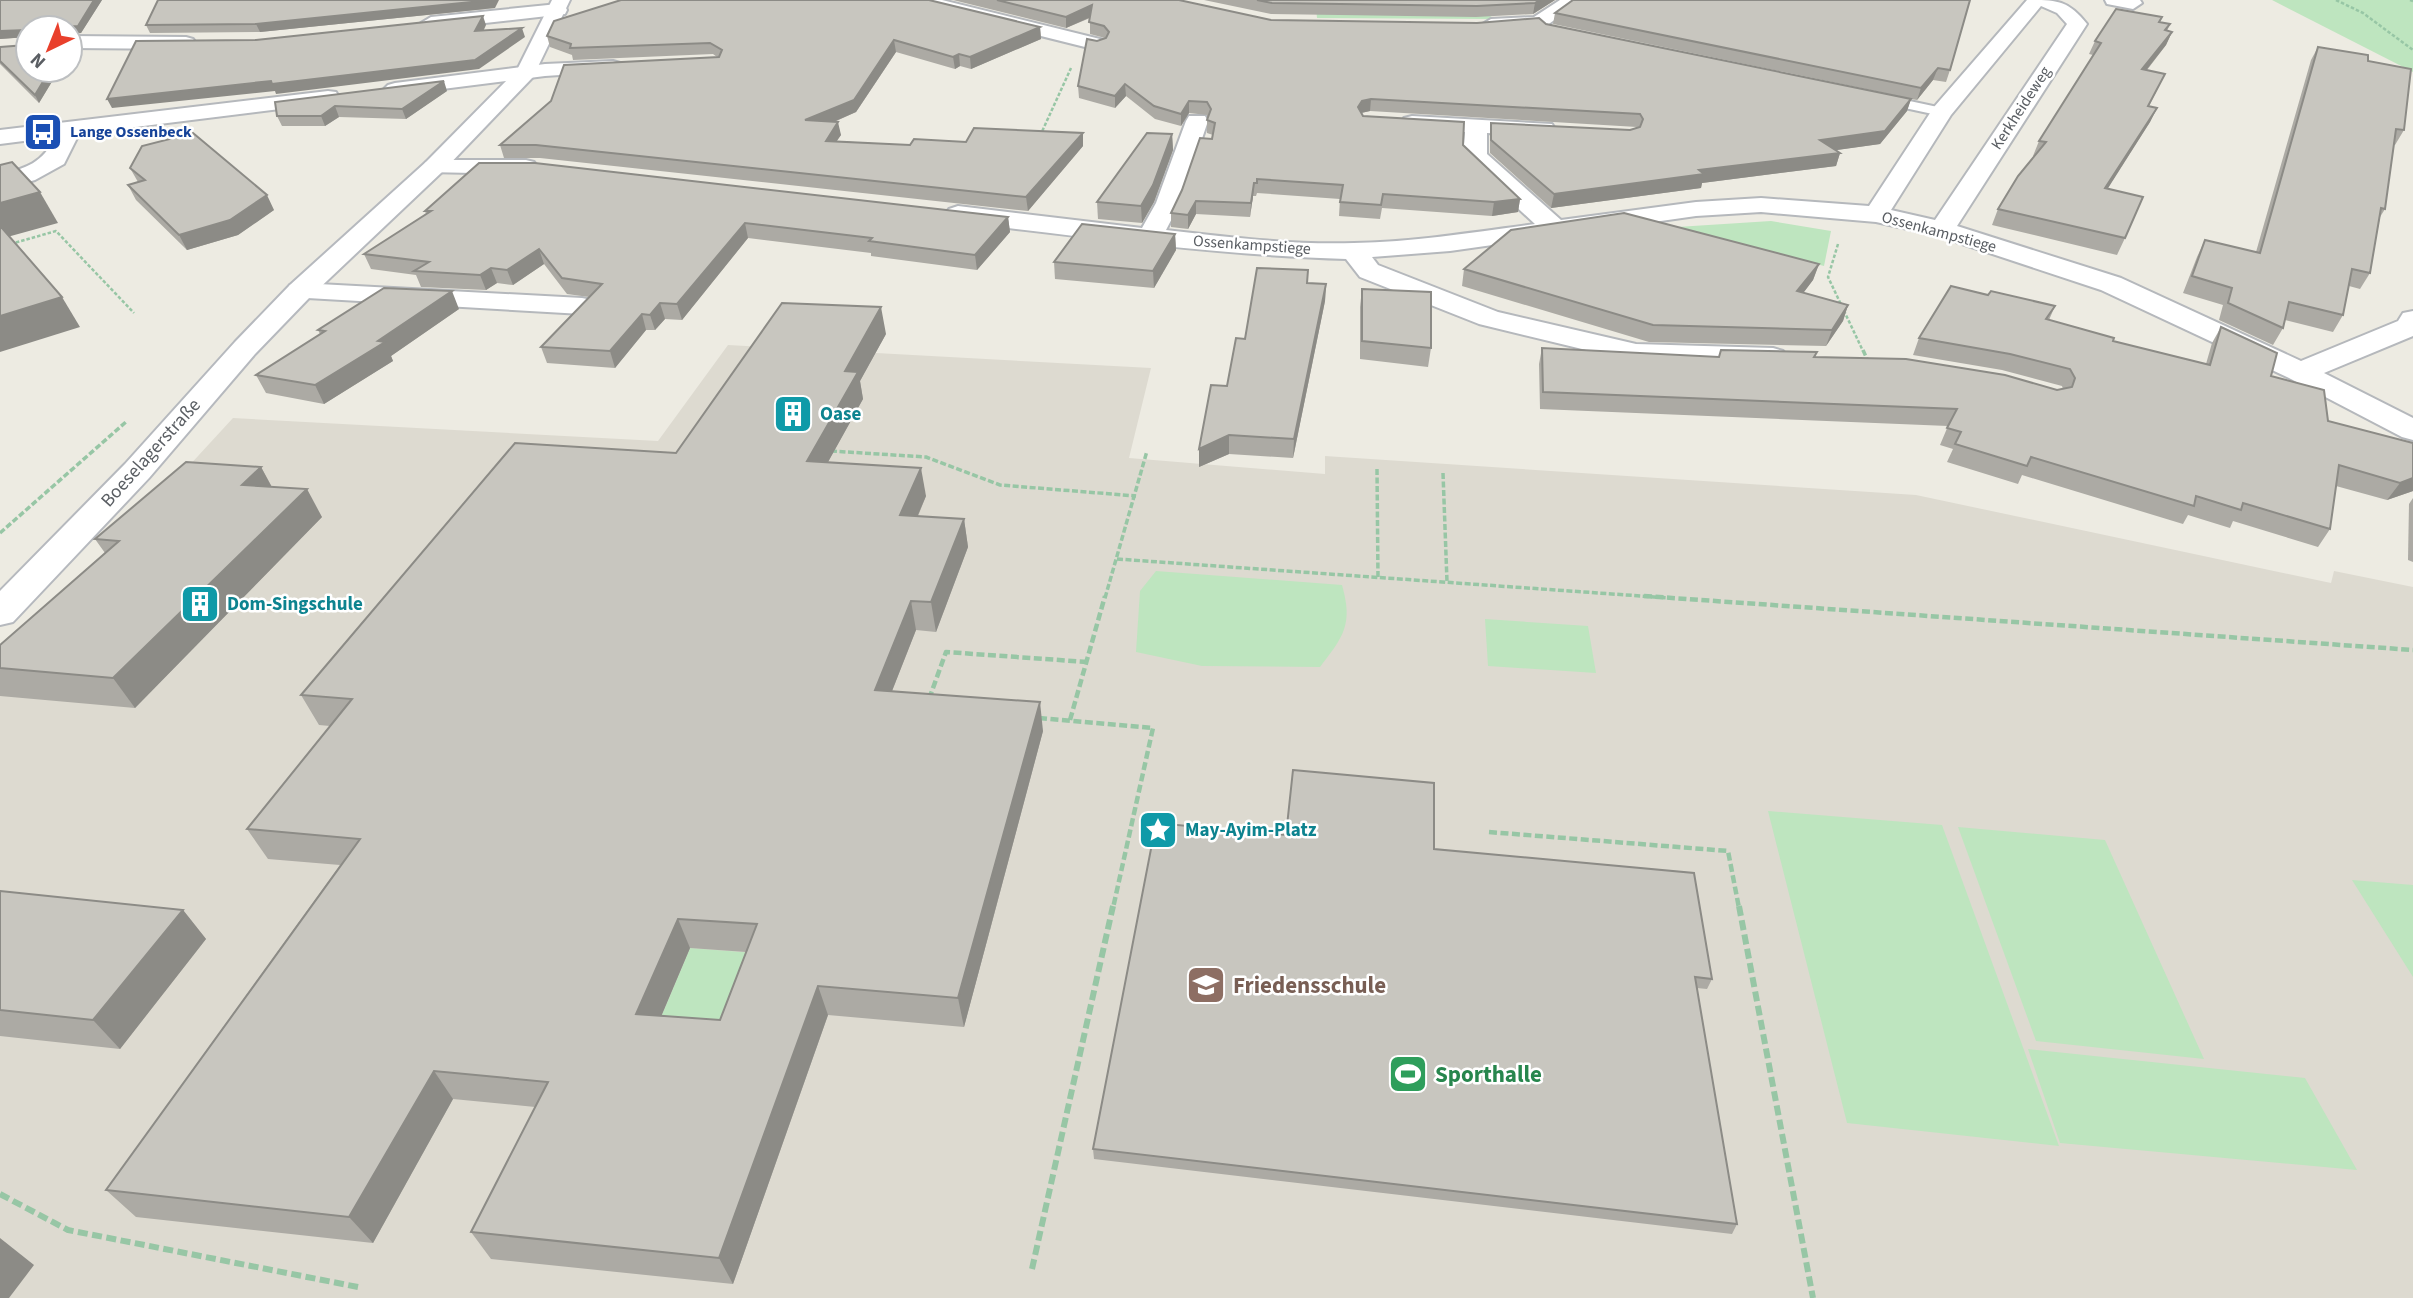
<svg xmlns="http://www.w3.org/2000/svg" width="2413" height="1298" font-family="'Source Sans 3',sans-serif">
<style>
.education{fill:#dddad0}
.green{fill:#bee5bf}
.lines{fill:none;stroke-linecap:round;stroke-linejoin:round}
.lane-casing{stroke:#b5b8bc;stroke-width:4}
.street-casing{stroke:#b5b8bc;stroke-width:4}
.secondary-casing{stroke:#b6b9be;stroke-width:4}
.path-far3{stroke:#97c6a5;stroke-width:2.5;stroke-dasharray:3.5 2;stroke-linecap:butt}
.path-far2{stroke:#97c6a5;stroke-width:3.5;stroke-dasharray:6 2.5;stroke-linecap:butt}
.path-far1{stroke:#97c6a5;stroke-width:4.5;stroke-dasharray:8 3.5;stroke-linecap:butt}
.path{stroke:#97c6a5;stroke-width:6;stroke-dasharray:10 4.5;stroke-linecap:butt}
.lane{fill:#fff;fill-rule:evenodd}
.street{fill:#fff;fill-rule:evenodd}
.secondary{fill:#fff;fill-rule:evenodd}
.wall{fill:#acaaa4;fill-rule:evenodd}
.shaded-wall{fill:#8c8b86}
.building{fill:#c8c6bf;stroke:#8c8b86;stroke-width:2;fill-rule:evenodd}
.labels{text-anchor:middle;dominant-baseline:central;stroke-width:5;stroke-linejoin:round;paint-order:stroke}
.far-street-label{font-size:16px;fill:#5a5e63;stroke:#fff}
.far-transit-label{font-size:16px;font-weight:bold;fill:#164399;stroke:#fff;text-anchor:start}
.culture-label{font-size:19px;font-weight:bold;fill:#0d838f;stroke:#fff;text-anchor:start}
.street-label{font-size:19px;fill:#5a5e63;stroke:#fff}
.near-education-label{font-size:23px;font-weight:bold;fill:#785e54;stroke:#fff;text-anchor:start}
.near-leisure-label{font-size:23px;font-weight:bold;fill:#27864d;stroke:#fff;text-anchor:start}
</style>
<rect width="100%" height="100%" fill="#edebe2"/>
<path class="education" d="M728,345L1151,368L1129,458L1325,474V456L1916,495L2331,583L2334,571L2413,587V1298H0V671L233,418L658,441Z"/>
<g class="green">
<path d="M2272,0H2413V72Z"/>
<path d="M1316,7L1490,16L1495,19L1317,18Z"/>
<path d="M1771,221L1831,231L1824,266L1677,227Z"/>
<path d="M1156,571L1342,585C1353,624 1344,636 1320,667L1202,666L1136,652L1140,591Z"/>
<path d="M1485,619L1588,626L1596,673L1488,666Z"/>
<path d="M1768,811L1942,825L2059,1146L1847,1123Z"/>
<path d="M1958,827L2105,840L2204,1059L2036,1041Z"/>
<path d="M2352,880L2413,885V977Z"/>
<path d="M690,948L767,954L732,1049L650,1043Z"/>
<path d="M2028,1049L2305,1078L2357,1170L2060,1143Z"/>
</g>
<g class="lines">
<g class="lane-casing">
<path id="lane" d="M1877,94L1947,109L1949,112L1942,116L1872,101L1870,98Z"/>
</g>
<g class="street-casing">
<g id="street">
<path d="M910,0H942L1104,40L1107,44L1104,48L1097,50L912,4Z"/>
<path d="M1560,0H1582L1546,26L1539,28L1491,31L1481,25L1491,19L1534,17Z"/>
<path d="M2027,0C2057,0 2068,0 2087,24L1957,226L2121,278L2301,361L2398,321L2403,313L2413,311V336L2324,373L2413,418V440L2402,437L2289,378L2101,290L1935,235L1876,222L1761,212L1696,216L1450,251L1372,257L1378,265L1498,312L1636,344L1773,348L1783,351L1788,357L1783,363L1773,366L1636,362L1479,324L1360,277L1346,259C1216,255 1087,237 958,222L949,219L945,214L949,209L958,206L1142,228L1156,203L1186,121L1189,116H1205L1208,121L1180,203L1166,230C1228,237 1291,245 1354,243C1414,242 1475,232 1535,224L1467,161L1463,156L1465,132L1404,128L1401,123L1404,118L1412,116L1552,124L1555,129L1552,134L1544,136L1487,133V154L1561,220L1696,202L1761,198L1869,206L1934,107ZM2041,6L2057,13L2067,24L1935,220L1891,210L1951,115Z"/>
<path d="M2105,0H2140L2142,3L2133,9L2107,4Z"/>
<path d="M558,4L565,6L567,10L565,14L431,29L421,23L431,17Z"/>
<path d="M70,36L186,37L193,39L196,43L193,47L186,49L70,48Z"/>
<path d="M613,61L620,63L623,67L620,71L545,76L395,95L388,93L384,89L388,85L395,83L545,64Z"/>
<path d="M328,91L336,92L339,97L336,102L79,134L64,164L35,180L0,190V175C26,168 43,163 55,137L0,144V130Z"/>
<path d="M434,160H526L534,162L538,167L534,172L526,174L426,172L422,167L426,162Z"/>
<path d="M300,283L582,298L592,300L596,306L592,312L582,314L290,297L286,291L290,285Z"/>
</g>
</g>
<g class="secondary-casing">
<path id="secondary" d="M552,0H570L533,77L442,172L310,297L255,354L149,478L13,622L0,625V591L125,464L235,342L290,285L426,162L517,70Z"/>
</g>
<g class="path-far3">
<path d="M2336,0L2363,13L2413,50"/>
<path d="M2410,0L2413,1"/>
<path d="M1040,136L1071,68"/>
<path d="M1838,244L1828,277L1863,351"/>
<path d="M0,247L56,231L134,313"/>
</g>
<g class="path-far2">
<path d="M1863,350L1867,359"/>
<path d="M831,451L926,457L1000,485L1136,496"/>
<path d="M1377,469L1378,578"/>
<path d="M1443,473L1447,582"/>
<path d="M0,533L127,421"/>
<path d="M1117,559L1669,598"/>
<path d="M1105,598L1147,451"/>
</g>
<g class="path-far1">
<path d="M1644,596L2413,650"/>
<path d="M929,699L946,652L1087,662"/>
<path d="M1039,718L1153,728L1113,908"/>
<path d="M1070,720L1105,596"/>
<path d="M1489,832L1728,851L1739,908"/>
</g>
<g class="path">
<path d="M1739,906L1813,1298"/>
<path d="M0,1194L68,1230L358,1287"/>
<path d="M1032,1269L1113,906"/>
</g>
<use href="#lane" class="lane"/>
<use href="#street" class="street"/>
<use href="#secondary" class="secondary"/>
</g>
<g class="wall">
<path d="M0,0H102L81,33L70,34V28H28V70H59L39,103L0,64V47L26,45V37L0,39Z"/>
<path d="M953,0H1179L1271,20L1546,24L1909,98L1553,24L1555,13L1950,70L1946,82L1933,80L1917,100L1911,99L1907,111L1880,144L1836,150L1840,153L1836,166L1702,183L1701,188L1551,208L1490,153V136L1491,123L1630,130L1637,127L1370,111L1361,113L1363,116L1463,145L1520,199L1518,212L1492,216L1382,208L1380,219L1339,216L1340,199L1257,193L1256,196H1253L1250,217L1196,214L1188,229L1171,227V213L1212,139L1213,135L1207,133V115L1189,113L1181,126L1155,119L1126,96L1115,108L1079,98L1078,86L1097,41L1105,38L1090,34V18L1066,28Z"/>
<path d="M1204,0H1555L1533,14L1476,17L1271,14Z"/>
<path d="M495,8L260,32L150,33L146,25Z"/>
<path d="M2162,17L2160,22L2170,24L2167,31L2172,32L2166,45L2147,70L2165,74L2149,106L2157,108L2150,122L2107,189L2125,238L2117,255L1992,225L1998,209L2035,156H2033L2039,141L2093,55L2089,54L2095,41Z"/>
<path d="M1040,27L1041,39L971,69L960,66L955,69L896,52L856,112L834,122L841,135L836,141L910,145L1083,133V146L1028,211L540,158H504L500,145L717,57L713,54L573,60L572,55L550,47L547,36Z"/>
<path d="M2318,47L2368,61L2404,130L2395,145H2394L2385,209L2380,217L2370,273L2360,289L2349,286L2343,315L2333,332L2285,320L2283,328L2273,345L2219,320L2223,305L2183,293L2197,257L2205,240L2256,252L2311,60Z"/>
<path d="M447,91L406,119L339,117L325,126H282L277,116L275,102Z"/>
<path d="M1172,134L1173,150L1154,202L1142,223L1098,219L1097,202Z"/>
<path d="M130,168L274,210L238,235L187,250L136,200L128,185L138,182Z"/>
<path d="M425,211L1008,217L1010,232L977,270L871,256V253L748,238L682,320L665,319L655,330H646L615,368L547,363L541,347L589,297L567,294L544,264L513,285L497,283L486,290L421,287L416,275L371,269L364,254L426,214Z"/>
<path d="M1175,234L1176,250L1154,288L1055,279L1054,262Z"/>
<path d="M1819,264L1813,280L1803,293L1848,305L1843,321L1826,346L1649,342L1462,286L1464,269Z"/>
<path d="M1307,283L1326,284L1325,301L1293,458L1229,454L1199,467L1227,386L1245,339Z"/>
<path d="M1362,289L1431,348L1428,367L1360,359V307Z"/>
<path d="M2055,306L2049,320L2113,341L2206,364L2212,343L2221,327L2271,376L2328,421L2413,443V491L2387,500L2336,486L2330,529L2318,547L2233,521L2230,528L2188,515L2183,524L2022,475L2018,484L1947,462L1953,449L1940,445L1948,426L1540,409L1539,364L1542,348L1719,357L1721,350L1817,352L1815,357L2057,390L2063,389L2062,386L2002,370L1913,355L1919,338Z"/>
<path d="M459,309L391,356L393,361L324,404L266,393L256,375L320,334L318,330Z"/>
<path d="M886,334L860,381L863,399L828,462L926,496L918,516L964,519L968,547L936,632L916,630L892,691L1043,731L964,1027L828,1015L733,1284L491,1259L471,1232L535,1107L453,1099L373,1243L136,1217L106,1190L340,865L268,859L247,829L330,726L319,725L301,695L676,453ZM690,948L746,952L720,1020L661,1016Z"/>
<path d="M261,467L272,487L322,517L135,708L0,696V645L105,553L95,539Z"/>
<path d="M2413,498V562L2408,560L2409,504Z"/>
<path d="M1434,849L1712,979L1707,989L1697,988L1737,1224L1732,1234L1094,1159L1093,1149Z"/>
<path d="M0,891L183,910L206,939L120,1049L0,1036Z"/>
</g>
<g class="shaded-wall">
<path d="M94,0H102L81,33L70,34V28H64V27Z"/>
<path d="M491,0H499L495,8L260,32L256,24Z"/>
<path d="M1540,0H1555L1533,14L1535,3Z"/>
<path d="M1092,5L1093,16L1066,28V17Z"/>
<path d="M483,16L486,25L479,41L475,31Z"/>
<path d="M1040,27L1041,39L971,69L970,57Z"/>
<path d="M522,28L525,37L479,69L276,94L275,91L112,108L107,99Z"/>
<path d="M26,30L28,37L0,39V31Z"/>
<path d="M2172,32L2166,45L2136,83L2142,69Z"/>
<path d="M894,40L896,52L856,112L808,133L805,120Z"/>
<path d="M959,54L960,66L955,69L953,57Z"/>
<path d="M1938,68L1933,80L1917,100L1921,88Z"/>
<path d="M50,70H59L39,103L35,95Z"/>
<path d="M444,81L447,91L406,119L402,109Z"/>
<path d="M1125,84L1126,96L1115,108V96Z"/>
<path d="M1371,99L1370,111L1361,113L1358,107L1362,101Z"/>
<path d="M1911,99L1907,111L1880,144L1816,153L1820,140Z"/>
<path d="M1189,101V113L1181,126V114Z"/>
<path d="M335,106L339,117L325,126L321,116Z"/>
<path d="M2157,108L2150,122L2098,204L2105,188Z"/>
<path d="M838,122L841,135L828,154L826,141Z"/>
<path d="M1083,133V146L1028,211L1026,197Z"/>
<path d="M1172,134L1173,150L1154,202L1142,223L1141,206Z"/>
<path d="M1840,153L1836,166L1702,183L1701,188L1551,208L1554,194L1699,170Z"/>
<path d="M1254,183L1253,196L1250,217L1251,203Z"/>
<path d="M40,192L58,223L0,239V203Z"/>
<path d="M267,195L274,210L238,235L187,250L179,235Z"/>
<path d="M1520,199L1518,212L1492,216L1494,202Z"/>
<path d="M1196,201V214L1188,229V215Z"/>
<path d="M1008,217L1010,232L977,270L975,255Z"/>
<path d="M745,223L748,238L682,320L677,304Z"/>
<path d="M1175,234L1176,250L1154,288L1153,271Z"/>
<path d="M539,249L544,264L513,285L507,270Z"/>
<path d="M1819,264L1813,280L1792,308L1797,291Z"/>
<path d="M491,268L497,283L486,290L480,275Z"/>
<path d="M1326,284L1325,301L1293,458L1294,439Z"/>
<path d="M452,291L459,309L391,356L393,361L324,404L315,385L378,341Z"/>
<path d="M62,297L80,327L0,352V316Z"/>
<path d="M660,303L665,319L655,330L650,315Z"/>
<path d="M1848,305L1843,321L1826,346L1832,330Z"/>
<path d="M881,307L886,334L860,381L863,399L813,489L807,461L845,371Z"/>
<path d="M642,314L646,330L615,368L610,351Z"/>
<path d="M1229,435V454L1199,467V449Z"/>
<path d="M261,467L276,495L242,485Z"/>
<path d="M921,468L926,496L906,543L900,515Z"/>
<path d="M2413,478V491L2387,500L2400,483Z"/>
<path d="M307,489L322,517L135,708L113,678Z"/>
<path d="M964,519L968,547L936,632L931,602Z"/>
<path d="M911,601L916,630L881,719L875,690Z"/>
<path d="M1040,702L1043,731L964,1027L958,998Z"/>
<path d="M183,910L206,939L120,1049L93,1020Z"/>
<path d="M678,919L690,948L650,1043L636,1014Z"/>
<path d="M818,986L828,1015L733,1284L719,1258Z"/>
<path d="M434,1071L453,1099L373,1243L349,1217Z"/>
<path d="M0,1238L34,1265L9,1298H0Z"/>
</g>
<g class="building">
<path d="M0,0H94L78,26L64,27V28H28V70H50L35,95L0,61V47L26,45V30L0,31Z"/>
<path d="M158,0H491L256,24L146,25Z"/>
<path d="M621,0H929L1040,27L970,57L959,54L953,57L894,40L854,100L805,120L838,122L826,141L910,145L914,139L966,142L974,128L1083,133L1026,197L536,145H500L551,101L564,65L719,57L722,50L710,43L570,48L571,44L547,36L554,21Z"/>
<path d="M997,0H1179L1271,20L1477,23L1539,18L1546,24L1911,99L1885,131L1820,140L1840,153L1699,170L1704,174L1554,194L1491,140V123L1630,130L1640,127L1643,119L1640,114L1371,99L1362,101L1358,107L1363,116L1464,122L1463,145L1520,199L1494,202L1383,194L1381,205L1340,202L1343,185L1257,179V183H1254L1251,203L1196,201L1188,215L1171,213L1182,190L1200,138L1212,139L1215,123L1207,120L1211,109L1207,102L1189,101L1181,114L1154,106L1125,84L1115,96L1078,86L1087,39L1097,41L1106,38L1109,32L1104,26L1089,22L1092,5L1066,17Z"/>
<path d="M1257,0H1540L1535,3L1477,6L1272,3Z"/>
<path d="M1573,0H1970L1950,70L1938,68L1921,88L1555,13Z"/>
<path d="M2116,9L2162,17L2159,22L2170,24L2165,30L2172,32L2142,69L2165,74L2148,106L2157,108L2105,188L2143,197L2125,238L1998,209L2018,176L2046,142L2039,141L2101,43L2095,41Z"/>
<path d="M483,16L475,31L522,28L475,60L272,84L271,81L107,99L136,41L256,40Z"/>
<path d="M2318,47L2368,55V61L2411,69L2404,130L2396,129L2385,209L2381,208L2370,273L2352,269L2343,315L2289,302L2283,328L2228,303L2232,288L2192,276L2205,240L2260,253Z"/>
<path d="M444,81L402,109L335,106L321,116H277L275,102Z"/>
<path d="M193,133L267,195L230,220L179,235L128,185L145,180L130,168L142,146Z"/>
<path d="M1147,133L1172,134L1153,185L1141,206L1097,202Z"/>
<path d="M12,162L40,192L0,203V165Z"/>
<path d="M479,163H535L1008,217L975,255L869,241L872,238L745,223L677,304L660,303L650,315L642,314L610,351L541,347L602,284L562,278L539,249L507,270L491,268L480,275L414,271L429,262L364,254L431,211H425Z"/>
<path d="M1624,213L1819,264L1797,291L1848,305L1832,330L1653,325L1464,269L1511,230Z"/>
<path d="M1082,224L1175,234L1153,271L1054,262Z"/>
<path d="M0,228H2L62,297L0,316Z"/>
<path d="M1257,268L1308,270L1307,283L1326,284L1294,439L1229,435L1199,449L1211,385L1227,386L1236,338L1245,339Z"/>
<path d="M1951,286L1988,295L1991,291L2055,306L2046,319L2114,338L2113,341L2210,365L2221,327L2277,353L2271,376L2324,390L2328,421L2413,443V478L2400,483L2339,465L2330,529L2243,503L2241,510L2196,496L2194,506L2031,457L2027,466L1955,444L1961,432L1947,428L1957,409L1543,392L1542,348L1719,357L1721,350L1817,352L1814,357L1906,359L2005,375L2057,390L2072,387L2075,378L2070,369L2010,354L1919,338Z"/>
<path d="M384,288L452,291L378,341L385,342L315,385L256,375L325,331L318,330Z"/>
<path d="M1362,289L1431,292V348L1362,341Z"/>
<path d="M782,303L881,307L845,371L858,372L807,461L921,468L900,515L964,519L931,602L911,601L875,690L1040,702L958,998L818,986L719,1258L471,1232L548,1082L434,1071L349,1217L106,1190L360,839L247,829L352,699L301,695L515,443L676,453ZM678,919L757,924L720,1020L636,1014Z"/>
<path d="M186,462L261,467L242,485L307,489L113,678L0,668V645L119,541L95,539Z"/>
<path d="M1293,770L1434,783V849L1694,873L1712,979L1695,977L1737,1224L1093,1149L1156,823L1286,835Z"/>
<path d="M0,891L183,910L93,1020L0,1010Z"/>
</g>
<defs>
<g id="bus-square" transform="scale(2.0125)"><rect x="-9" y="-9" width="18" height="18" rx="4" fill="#1a4fb4" stroke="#fff"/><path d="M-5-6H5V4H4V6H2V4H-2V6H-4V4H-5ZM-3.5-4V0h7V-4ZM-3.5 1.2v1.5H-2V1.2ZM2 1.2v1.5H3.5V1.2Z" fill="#fff"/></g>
<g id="building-square" transform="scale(2.0125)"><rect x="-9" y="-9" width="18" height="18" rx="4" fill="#0f9aa8" stroke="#fff"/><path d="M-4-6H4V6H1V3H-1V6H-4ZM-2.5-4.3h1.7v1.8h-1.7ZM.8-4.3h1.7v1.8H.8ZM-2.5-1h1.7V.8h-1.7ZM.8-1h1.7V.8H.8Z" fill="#fff"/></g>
<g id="sight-square" transform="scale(2.0125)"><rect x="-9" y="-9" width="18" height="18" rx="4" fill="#0f9aa8" stroke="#fff"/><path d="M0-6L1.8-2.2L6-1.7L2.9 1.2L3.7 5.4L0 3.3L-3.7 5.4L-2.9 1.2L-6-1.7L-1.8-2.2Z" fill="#fff"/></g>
<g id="school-square" transform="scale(2.0125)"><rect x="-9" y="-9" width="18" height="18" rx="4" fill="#8d6e63" stroke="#fff"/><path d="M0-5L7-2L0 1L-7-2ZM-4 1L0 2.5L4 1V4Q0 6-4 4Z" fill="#fff"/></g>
<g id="stadium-square" transform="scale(2.0125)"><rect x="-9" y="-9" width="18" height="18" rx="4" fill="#2e9e5b" stroke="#fff"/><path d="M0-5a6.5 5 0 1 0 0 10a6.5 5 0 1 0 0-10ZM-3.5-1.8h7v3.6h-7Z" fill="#fff"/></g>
</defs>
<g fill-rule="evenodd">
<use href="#bus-square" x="43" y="132"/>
<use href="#building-square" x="793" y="414"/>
<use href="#building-square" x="200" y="604"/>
<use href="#sight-square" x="1158" y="830"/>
<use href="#school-square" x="1206" y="985"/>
<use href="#stadium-square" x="1408" y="1074"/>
</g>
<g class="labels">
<g class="far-street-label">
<text transform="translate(2021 108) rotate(-57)">Kerkheideweg</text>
<text transform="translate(1939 232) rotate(15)">Ossenkampstiege</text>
<text transform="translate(1252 245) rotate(4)">Ossenkampstiege</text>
</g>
<g class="far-transit-label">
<text x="70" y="132">Lange Ossenbeck</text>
</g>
<g class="culture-label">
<text x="820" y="414">Oase</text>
<text x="227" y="604">Dom-Singschule</text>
<text x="1185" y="830">May-Ayim-Platz</text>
</g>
<g class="street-label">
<text transform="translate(151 453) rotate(-48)">Boeselagerstraße</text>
</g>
<g class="near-education-label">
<text x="1233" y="985">Friedensschule</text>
</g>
<g class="near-leisure-label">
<text x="1435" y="1074">Sporthalle</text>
</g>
</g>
<g transform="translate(49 49) rotate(223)"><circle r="33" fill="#ffffff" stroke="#bdbfc1" stroke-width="2"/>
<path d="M0-5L12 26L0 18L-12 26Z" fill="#e9402c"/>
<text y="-10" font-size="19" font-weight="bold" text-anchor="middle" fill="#5a5e63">N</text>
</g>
</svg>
